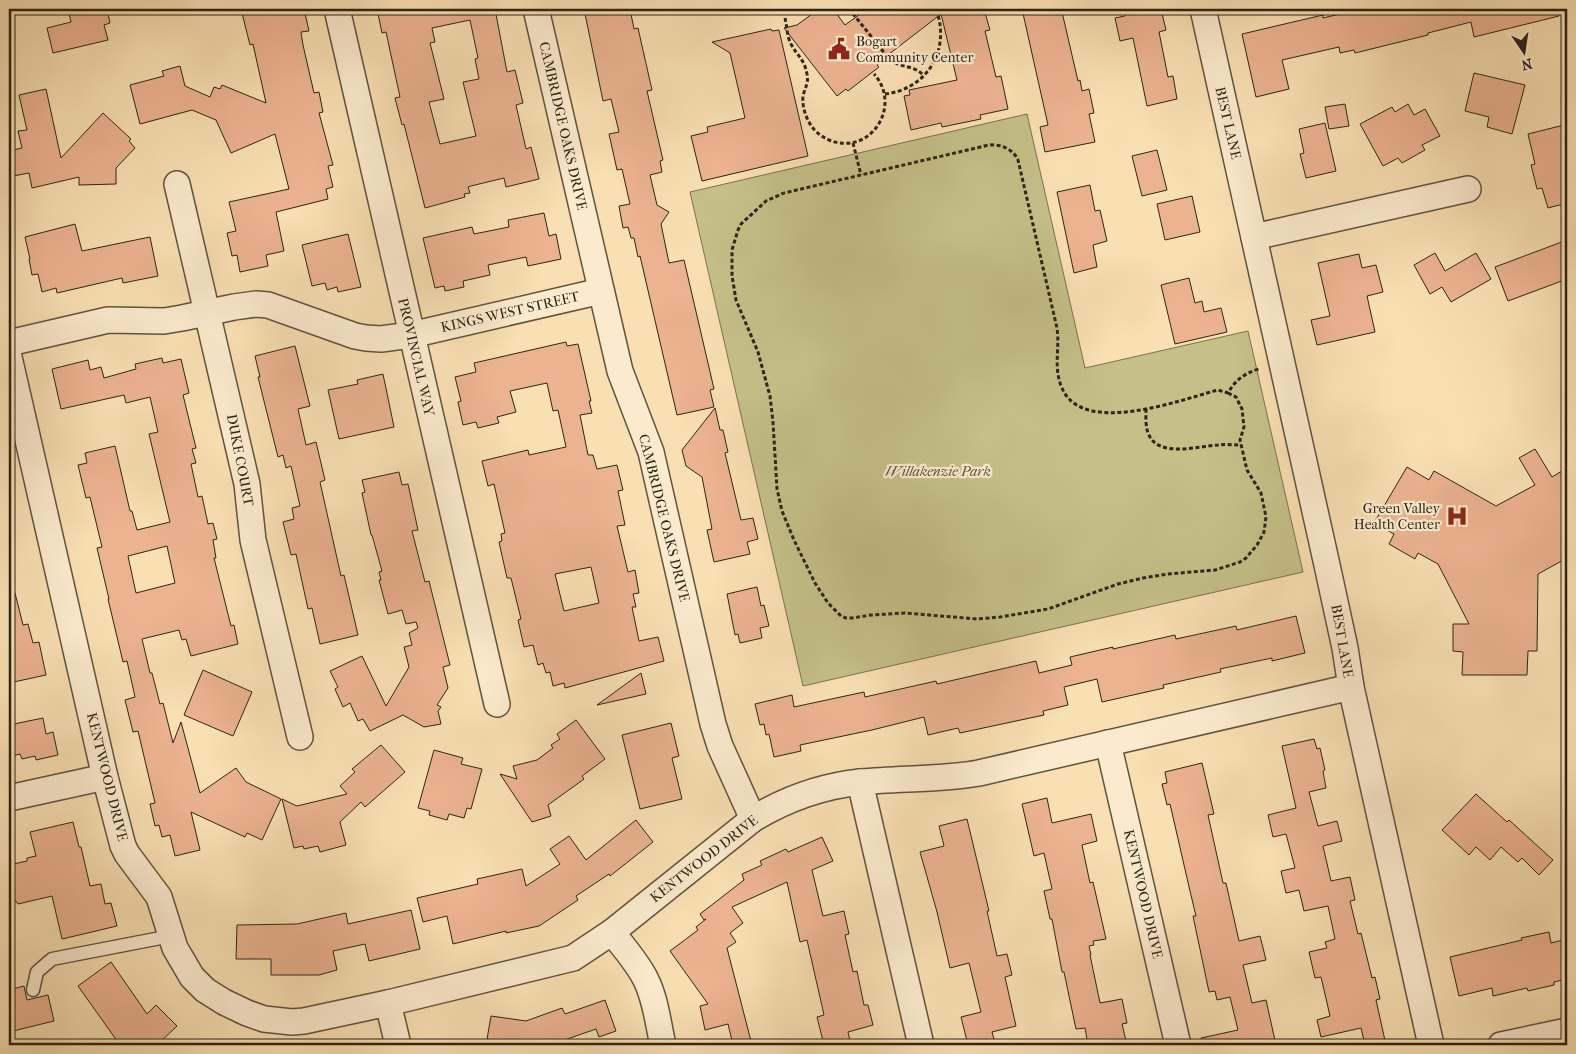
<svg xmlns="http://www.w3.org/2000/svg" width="1576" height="1054" font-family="'IM FELL French Canon',serif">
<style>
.green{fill:#c5c088;stroke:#797250}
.building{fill:#ecb391;stroke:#2d2417;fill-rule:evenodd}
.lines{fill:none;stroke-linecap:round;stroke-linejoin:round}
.service-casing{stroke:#60533e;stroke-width:15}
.minor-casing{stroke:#60533e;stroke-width:28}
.path{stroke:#2d2417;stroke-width:3;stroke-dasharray:4 2.5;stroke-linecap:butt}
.service{stroke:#fbebce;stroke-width:12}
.minor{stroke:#fbebce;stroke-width:25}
.labels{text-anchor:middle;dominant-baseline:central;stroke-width:4.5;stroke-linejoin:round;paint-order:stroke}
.poi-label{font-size:14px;fill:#2d2417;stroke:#fbebce;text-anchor:start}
.street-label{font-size:14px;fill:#2d2417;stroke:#fbebce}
.park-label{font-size:14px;font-style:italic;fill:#5b5339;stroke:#fbebce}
</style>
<rect width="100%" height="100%" fill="#f9e0b3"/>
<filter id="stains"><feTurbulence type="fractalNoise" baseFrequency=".004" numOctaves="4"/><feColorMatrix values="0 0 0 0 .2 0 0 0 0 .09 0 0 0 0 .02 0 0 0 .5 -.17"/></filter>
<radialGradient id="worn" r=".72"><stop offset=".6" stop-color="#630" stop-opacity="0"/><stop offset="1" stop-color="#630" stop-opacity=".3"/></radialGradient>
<path class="green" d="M1027,114L1085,368L1248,331L1303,572L803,686L690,192Z"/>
<g class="building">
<path d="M68,9H107L110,23L104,25L108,40L53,53L47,28L71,22Z"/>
<path d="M241,9H304L309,31L301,32L303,45L314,93L319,92L323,112L319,113L333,165L328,166L333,187L326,189L328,199L276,212L284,251L266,255L268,266L240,272L237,255L232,256L227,233L236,231L229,202L289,189L275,134L231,153L216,120L192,110L140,124L130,85L164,76L162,71L180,66L185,86L210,97L214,87L220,89L222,85L266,103L253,44L250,45Z"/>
<path d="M377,9H495L507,72L515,70L523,103L516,105L526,149L531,147L539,179L506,187L504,178L471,186L468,187L470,193L464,194L465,197L425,208L404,124L402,125L395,98L400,97L386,32L382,33ZM470,20L478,58L475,59L479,79L463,82L476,136L440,144L429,102L444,99L430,43L435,42L432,28Z"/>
<path d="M584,9H630L634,29L638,28L652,90L647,91L663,160L660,161L662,172L650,175L657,205L669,212L661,224L669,263L684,260L714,389L710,390L714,407L677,415L640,256L638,257L634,238H631L628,227L623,228L619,206L630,204L622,169L617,170L609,134L619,132L611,99L603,101Z"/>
<path d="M819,9H833L845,25L867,9H984L990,30L985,31L996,77L1001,76L1008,109L980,115L981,119L942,127L941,123L911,130L904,96L910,95L909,90L957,80L941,14L884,58L885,59L877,65L879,67L848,91L846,89L837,96L784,28L797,25Z"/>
<path d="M1022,9H1053L1054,14L1062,12L1078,81L1080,80L1082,91L1089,89L1094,113L1089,114L1095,142L1045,152L1040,127L1048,125Z"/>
<path d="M1123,9H1161L1166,30L1159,32L1168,77L1173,76L1177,99L1147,106L1133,38L1120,41L1115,18L1125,16Z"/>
<path d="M1361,9H1558L1559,16L1474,37L1471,22L1428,33V35L1355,53L1354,50L1340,53L1339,47L1282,60L1289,89L1256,97L1242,34L1323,15V18Z"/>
<path d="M771,29L772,31L779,30L808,156L702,181L691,136L708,132L707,127L745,118L730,53L712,42Z"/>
<path d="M1474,73L1525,85L1512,134L1487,127L1489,117L1465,111Z"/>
<path d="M46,89L61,158L103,113L131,139L129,141L135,148L116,168V184L79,185V177L32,188L29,173L13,176L9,151L22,148L18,131L27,130L19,95Z"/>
<path d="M1345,104L1349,126L1329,129L1325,107Z"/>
<path d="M1408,104L1414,115L1425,109L1440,136L1422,145L1425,150L1402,163L1398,158L1383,166L1360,124L1392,107L1395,112Z"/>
<path d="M1325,123L1336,171L1306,178L1300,154L1304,153L1299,129Z"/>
<path d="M1564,125L1567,139V154L1563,155L1567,172V203L1548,208L1542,188L1537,189L1531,165L1535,164L1528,134Z"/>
<path d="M1157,150L1167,190L1142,196L1132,156Z"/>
<path d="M1090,185L1095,211L1100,210L1107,241L1093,245L1097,267L1074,273L1057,192Z"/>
<path d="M1192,196L1200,232L1165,240L1157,204Z"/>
<path d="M544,213L549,236L556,234L561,259L528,266L526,257L488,265L490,275L463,281L464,287L445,291L444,286L435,288L423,238L472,227L474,234L509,227L508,220Z"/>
<path d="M75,224L82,251L150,237L158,276L123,283L122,278L57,293L56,288L42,292L38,274L32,275L29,259H30L25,237Z"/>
<path d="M348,234L361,287L338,292L337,287L327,290L325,283L312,286L302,245Z"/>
<path d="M1567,240V279L1508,301L1495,267Z"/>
<path d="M1435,253L1445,271L1476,253L1491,279L1451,302L1442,287L1430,294L1414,265Z"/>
<path d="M1359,254L1362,268L1376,265L1383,292L1367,296L1375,332L1317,345L1311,320L1330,316L1318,263Z"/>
<path d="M1189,278L1195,303L1202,301L1204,312L1221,308L1227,332L1175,344L1161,285Z"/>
<path d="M566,342L567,346L578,344L591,401H589L592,413L580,415L588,455H593L597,469L617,465L623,490L618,491L625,525L617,526L628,572L635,570L639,593L633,594L636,607H632L639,641L658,637L664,661L565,688L564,683L553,686L550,672L546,673L543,663L538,665L533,645L524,647L518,620L521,619L511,578H507L499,542L502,541L501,534L505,533L494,484L488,486L482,461L528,450L529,455L566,447L558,410L553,411L547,383L510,391L516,412L497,417L499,423L478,428L476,422L463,425L458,402L461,401L455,377L476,372L474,363ZM591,567L599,603L564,611L555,574Z"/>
<path d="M295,346L310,406L298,409L306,445L316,442L325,480L320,482L341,576L344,575L358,635L320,644L312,608L308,609L296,554L291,555L283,522L294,519L292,508L300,506L291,466L286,468L283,455L278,457L258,377H260L255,356Z"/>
<path d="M162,358L163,363L181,359L189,393L183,395L196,448L192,449L196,463L191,464L198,497L202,496L208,524L213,523L217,539L213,540L216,558H214L231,626L234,625L238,644L191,656L186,639L182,640L179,630L142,639L150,673H152L160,704L163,703L173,743L181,722L200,793L236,768L246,782L281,799L262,840L247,833L245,837L191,812L200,850L175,856L170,835L162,837L159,825L155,826L150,804L155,803L138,731L133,732L125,700L135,697L127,661L123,662L108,599H109L97,548L102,547L90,497L86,498L78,465L87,463L85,453L115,446L130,511H132L137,530L170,522L149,434L158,432L150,397L126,403L124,395L61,409L52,369L88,360L90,370L101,367L104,378L136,369L135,364ZM167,546L175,583L136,593L128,556Z"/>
<path d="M383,374L394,427L339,439L328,390L358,384L357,380Z"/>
<path d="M715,408L720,430H723L728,452L725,453L741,520L753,518L758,539L747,542L750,554L714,562L707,530L712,529L702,477L686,466L682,450Z"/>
<path d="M1535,449L1552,477L1567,468V558L1538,574L1537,651H1528L1527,675H1462L1463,652L1453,651V624H1469L1438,564L1418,553L1415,559L1389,544L1394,534L1374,523L1407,467L1429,480L1434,471L1496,506L1535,485L1519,458Z"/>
<path d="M399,472L402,485L408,484L418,530L412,531L425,582L429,581L450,665L443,667L448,688L437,705L441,707L438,711L441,724L424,727L403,715L370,731L363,719L358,721L350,703L343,707L335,689L338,687L330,671L362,656L386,706L409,667L404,647L412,645L409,633L418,628L416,622L406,624L402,610L388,614L379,580H381L379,572L382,571L372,535H371L362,493L365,492L362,480Z"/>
<path d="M757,587L761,606L764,605L769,626L760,628L762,638L740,643L738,634L735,635L727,594Z"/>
<path d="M15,593L23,625L28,624L33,643L39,642L46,675L9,683V594Z"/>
<path d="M1296,616L1305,653L1272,661V658L1220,669L1221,672L1163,685L1164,688L1102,702L1097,679L1064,687L1068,705L1043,711L1044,715L960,733L958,728L928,735L924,717L872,730L800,745L801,751L774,757L769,734L766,735L764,724L760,725L755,704L792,695L794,707L864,692L865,697L936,681L937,684L1036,661L1039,673L1072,665L1070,657L1113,647V649L1175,635L1176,639L1236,626L1237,630Z"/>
<path d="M203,670L252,692L233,736L184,715Z"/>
<path d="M641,673L646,694L597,705Z"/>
<path d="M43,718L46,734L53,732L58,755L36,760L35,756L22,759L20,754L13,756L9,737V725Z"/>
<path d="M576,720L605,759L582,776L584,779L548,805L551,816L532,822L500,774L517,779L513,766L537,760L553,748L551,745L560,739L557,734Z"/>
<path d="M671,723L679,756L672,758L682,799L640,809L622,735Z"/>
<path d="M1314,739L1317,749L1320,748L1325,770L1323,771L1326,788L1309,792L1318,826L1337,821L1342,841L1323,846L1331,881L1350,877L1355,900L1350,901L1358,934L1361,933L1372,978L1375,977L1380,999L1376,1000L1386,1045H1365L1361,1028L1321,1037L1317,1020L1330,1016L1321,977L1315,978L1309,952L1327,948L1325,942L1335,939L1328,906L1304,911L1299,890L1286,893L1281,871L1295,868L1286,834L1273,837L1268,815L1296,808L1282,746Z"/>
<path d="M381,745L405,772L365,807L361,802L340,822L346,845L320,852L318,846L304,849L303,846L294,848L282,799L297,806L347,794L340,786L355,772L352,769Z"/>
<path d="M434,750L463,758L461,764L482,769L471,809L467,808L464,818L449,814L447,820L429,815L430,811L418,808Z"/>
<path d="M1202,763L1214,814L1208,815L1223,883H1226L1239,941L1260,936L1266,960L1243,965L1252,1003L1266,1000L1276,1045H1202L1201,1038L1238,1030L1230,997L1217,1000L1215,991L1209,992L1193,916H1196L1190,891L1170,804L1167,805L1162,784L1167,783L1165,772Z"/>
<path d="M1476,794L1507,822L1509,820L1553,860L1539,875L1522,858L1518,862L1501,847L1490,860L1476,847L1469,855L1442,830Z"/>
<path d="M1047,798L1052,823L1091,814L1097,841L1082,845L1090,883L1093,882L1106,939L1093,941L1094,945L1089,946L1091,955H1090L1100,1003L1122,999L1127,1023L1122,1024L1127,1045H1088L1085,1028L1076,1029L1064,972H1062L1052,919H1050L1044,891L1052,889L1044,853L1034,856L1022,804Z"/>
<path d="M967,819L989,911H987L997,956L1007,954L1012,975L1005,977L1016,1026L992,1032L994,1039L968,1045L961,1017L981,1012L969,963L950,968L937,912L920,852L944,846L939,826Z"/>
<path d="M636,820L653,842L610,876L609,874L576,896L578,900L539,926L506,933V931L453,944L447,916L423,922L417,898L478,884L477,879L522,869L526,886L560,864L550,849L569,836L586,860Z"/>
<path d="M73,822L79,847H81L90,886L101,884L105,904L111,903L117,926L62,939L52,896L18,904L9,892V865L27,861V858L36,856L30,832Z"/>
<path d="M822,837L833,861L812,870L823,916L844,911L849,934L845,935L853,972L857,971L864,1005H868L873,1025L848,1032L851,1045H824L817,1017L824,1015L807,940L800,942L787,882L732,907L743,923L730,933L736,942L727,948L752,1045H733L728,1024L705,1030L700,1006L708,1004L670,951L698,930L696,927L706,919L704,920L700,914L744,880L742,874L762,865L760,861L786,849L788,852Z"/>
<path d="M411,910L420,949L369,961L365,944L333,951L337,970L319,975H271V959H236L237,925L297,924L346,913L348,924Z"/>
<path d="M1549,932L1551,943L1567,939V979L1554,982V985L1528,991L1527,988L1493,996L1492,988L1459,996L1450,957L1522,940L1521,938Z"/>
<path d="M111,962L147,1014L156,1005L177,1026L157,1045H120L78,986Z"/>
<path d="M24,986L27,1000L48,995L54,1021L9,1032V990Z"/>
<path d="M605,1000L616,1031L599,1037L596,1029L550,1045H486L491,1016L526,1021L562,1008L565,1014Z"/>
</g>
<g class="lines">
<g class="service-casing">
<path id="service" d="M33,990L37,972L52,959L171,936"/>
</g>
<g class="minor-casing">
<g id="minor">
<path d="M337,9L497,704"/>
<path d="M536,9L620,371L651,452L713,724L720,746L753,819"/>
<path d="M1203,9L1327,565L1345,648L1351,687L1431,1045"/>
<path d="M177,184L247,484L253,540L300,737"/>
<path d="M1254,237L1468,189"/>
<path d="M9,343L108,320L164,321L182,318L234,307L256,304L268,305L355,336L366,338L381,339L411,335L601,291"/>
<path d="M9,357L105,777L123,846L127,854L159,897L175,948L192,977L205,990L224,1002L247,1013L264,1019L292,1022L304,1021L388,1003L573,958L612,932L753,819C786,799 822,786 861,782C900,778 940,780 979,773L1351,687"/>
<path d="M1108,743L1178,1045"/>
<path d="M860,782L921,1045"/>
<path d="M9,798L105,777"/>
<path d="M612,932C623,947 638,963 646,980C656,1000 658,1024 663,1045"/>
<path d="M388,1003L398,1045"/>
<path d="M1501,1045L1567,1031"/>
</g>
</g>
<g class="path">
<path d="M848,9L854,15L890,60C901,68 915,65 924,76"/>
<path d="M785,18C787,26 787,37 791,44C797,56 804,58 807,74C809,82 805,88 803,96C802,105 805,115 809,122C813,130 820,136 829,140C870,157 903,106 874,74"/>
<path d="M885,94C928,89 951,49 936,9"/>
<path d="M853,143L861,175"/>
<path d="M1228,393L1236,397L1242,409L1244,427L1240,440L1247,470L1261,493L1266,517L1264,532L1257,545L1246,558L1240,562L1215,570L1168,574L1143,578L1118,584L1048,609L1000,617L977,619L905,613L871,615L852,618H846L841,616L828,603L815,583L794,540L782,511L777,489L773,422L770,396L758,352L736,300L732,276V250L738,230L741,224L766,201L784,193L989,145C1001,144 1013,149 1018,160L1057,328C1060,349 1053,368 1062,388C1082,436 1178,401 1214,391L1218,390L1228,393C1235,380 1245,373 1259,369"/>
<path d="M1146,409C1146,417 1145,427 1149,435C1159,458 1199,446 1218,445C1225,444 1233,445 1241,445"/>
</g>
<use href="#service" class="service"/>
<use href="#minor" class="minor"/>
</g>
<defs>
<g id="civic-bare" transform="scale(1.725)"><path d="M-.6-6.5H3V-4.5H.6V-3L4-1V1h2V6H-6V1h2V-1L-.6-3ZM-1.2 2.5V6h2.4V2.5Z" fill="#8f2418" stroke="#fbebce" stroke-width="2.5" paint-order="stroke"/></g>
<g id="hospital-bare" transform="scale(1.725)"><path d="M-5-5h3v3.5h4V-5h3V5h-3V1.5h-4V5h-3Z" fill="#8f2418" stroke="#fbebce" stroke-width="2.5" paint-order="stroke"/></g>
</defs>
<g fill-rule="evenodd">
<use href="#civic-bare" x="839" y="49"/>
<use href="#hospital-bare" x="1457" y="516"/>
</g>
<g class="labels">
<g class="poi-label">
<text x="856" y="41">Bogart<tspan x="856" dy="16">Community Center</tspan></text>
<text x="1440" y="508" text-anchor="end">Green Valley<tspan x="1440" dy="16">Health Center</tspan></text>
</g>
<g class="street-label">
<text transform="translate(1228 123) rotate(77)">BEST LANE</text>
<text transform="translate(563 126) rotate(77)">CAMBRIDGE OAKS DRIVE</text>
<text transform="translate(510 312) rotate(-13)">KINGS WEST STREET</text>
<text transform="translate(416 357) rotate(77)">PROVINCIAL WAY</text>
<text transform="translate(240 460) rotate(79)">DUKE COURT</text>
<text transform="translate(664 518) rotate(76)">CAMBRIDGE OAKS DRIVE</text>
<text transform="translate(1342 641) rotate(80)">BEST LANE</text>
<text transform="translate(107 777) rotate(76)">KENTWOOD DRIVE</text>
<text transform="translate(704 859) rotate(-38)">KENTWOOD DRIVE</text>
<text transform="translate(1143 894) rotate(77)">KENTWOOD DRIVE</text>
</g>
<g class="park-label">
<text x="938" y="471">Willakenzie Park</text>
</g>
</g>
<rect width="1576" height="1054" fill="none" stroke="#f9e0b3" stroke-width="30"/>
<rect x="10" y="10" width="1556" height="1034" fill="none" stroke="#2d2417" stroke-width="2.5"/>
<rect x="15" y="15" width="1546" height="1024" fill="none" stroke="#2d2417"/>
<g transform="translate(1524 52) rotate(167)" stroke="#fbebce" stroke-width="4" paint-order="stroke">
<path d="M0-4L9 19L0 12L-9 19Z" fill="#2d2417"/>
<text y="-8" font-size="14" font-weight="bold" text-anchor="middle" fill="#2d2417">N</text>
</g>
<rect width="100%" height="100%" filter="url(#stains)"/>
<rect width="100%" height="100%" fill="url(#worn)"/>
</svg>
